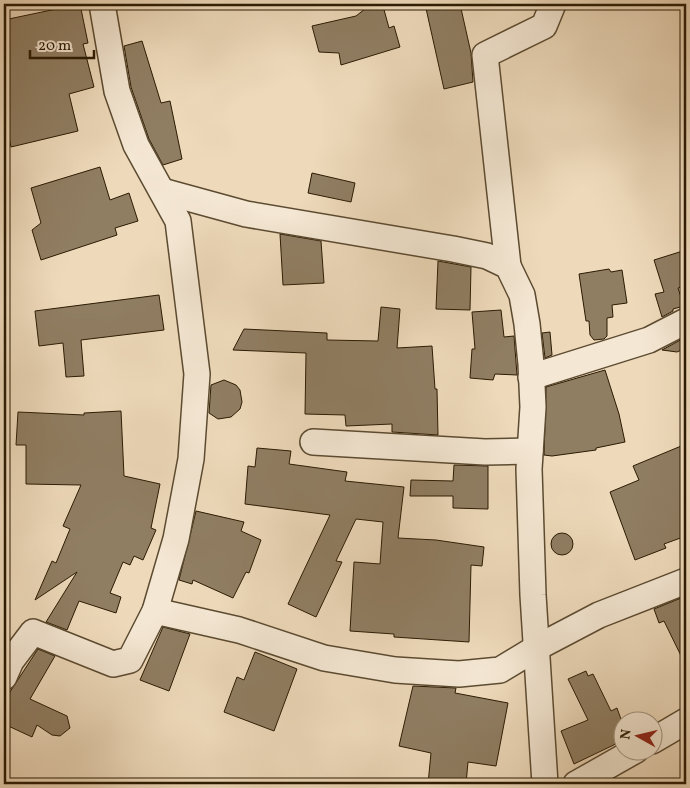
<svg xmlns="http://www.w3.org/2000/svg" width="690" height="788" font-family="Vollkorn,serif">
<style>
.building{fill:#907e63;stroke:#2b1b03}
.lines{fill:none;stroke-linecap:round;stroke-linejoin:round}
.minor-casing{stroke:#5c4b31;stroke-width:28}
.minor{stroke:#f4e7d3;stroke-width:25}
</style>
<rect width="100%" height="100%" fill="#eedabb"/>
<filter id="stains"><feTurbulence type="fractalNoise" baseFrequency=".004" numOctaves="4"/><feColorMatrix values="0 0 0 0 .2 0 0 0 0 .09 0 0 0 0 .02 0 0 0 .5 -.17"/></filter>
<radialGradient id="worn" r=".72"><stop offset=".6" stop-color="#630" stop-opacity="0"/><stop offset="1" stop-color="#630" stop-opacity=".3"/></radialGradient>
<g class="building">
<path d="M80,4L88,43L83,44L94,87L69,94L78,131L11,147L4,113V20Z"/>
<path d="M425,4H460L471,53L473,82L444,89Z"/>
<path d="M370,5L383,6L389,28L394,26L400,47L341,65L339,53L319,52L312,26L356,16Z"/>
<path d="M142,41L161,103L170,101L182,159L163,165L149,139L131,87L124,46Z"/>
<path d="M100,167L110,200L129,193L138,221L115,228L117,235L41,260L32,230L41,223L31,188Z"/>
<path d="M312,173L355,183L351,202L308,193Z"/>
<path d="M280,234L321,241L324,283L283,285Z"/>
<path d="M686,250V286L678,288L684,306L673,309V311L662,317L655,294L664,292L654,260Z"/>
<path d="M438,261L471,267L470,310L436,309Z"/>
<path d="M609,269L611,272L622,270L627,303L612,305L613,317L607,318V336L604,339L594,340L590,335L589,321H586L579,274Z"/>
<path d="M159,295L164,330L81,340L84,376L66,377L63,343L39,346L35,311Z"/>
<path d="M381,307L400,309L397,348L432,346L435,389H437L438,435L392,432V424L346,426L345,415L305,414L306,353L233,350L244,329L327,333V340L378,341Z"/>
<path d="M501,310L504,337L514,336L517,375L495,374L493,380L470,378L472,349H475L472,312Z"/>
<path d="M550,332L552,355L545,358L542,333Z"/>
<path d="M686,337V348L677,352L662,350Z"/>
<path d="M605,370L619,414L625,442L596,448V450L552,456L544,455L546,387Z"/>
<path d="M224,380L236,385L240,390L242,402L240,409L231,417L218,419L209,413L211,385Z"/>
<path d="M121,411L124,476L160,484L151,528L156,530L143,560L134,556L130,565L123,562L110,593L121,597L116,613L79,601L67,630L46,622L77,572L35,600L52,561L56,563L70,529L63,526L81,485L26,484V445H16L18,412L84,415V413Z"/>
<path d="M686,444V536L664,544L666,548L635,560L610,492L639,480L633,466Z"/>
<path d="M257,448L291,451L289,464L347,472L345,481L404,487L398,538L436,540L484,547L482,566L471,565L469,642L394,637V634L350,631L354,562L380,564L383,522L356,519L336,561L342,562L316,617L288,604L330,515L245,504L248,466L255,467Z"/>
<path d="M454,465L488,466V509L453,508V496H410L411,480L453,481Z"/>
<path d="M196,511L244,522L241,531L261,540L249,573L246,572L233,598L193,580L192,584L179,580Z"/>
<circle cx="562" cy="544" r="11"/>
<path d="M686,596V666L664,621L659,623L654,609Z"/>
<path d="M163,627L190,634L169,691L140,680Z"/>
<path d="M38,649L55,656L30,699L67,716L70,728L60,736L52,735L37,725L32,737L4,724L10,710L4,707V701Z"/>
<path d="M255,652L297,669L274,731L224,712L237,677L244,680Z"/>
<path d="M586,671L588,676L593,674L611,711L617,708L622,722V741L574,764L561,731L588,720L568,679Z"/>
<path d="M413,686L456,688L455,693L508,703L496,766L468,762L466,784H428L431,753L399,746Z"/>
</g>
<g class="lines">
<g class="minor-casing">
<g id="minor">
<path d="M162,191L246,214L453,249L487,256L508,266L522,295L527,324L531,364L533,407L529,469L533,595L545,784"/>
<path d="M508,266L485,55L544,26L553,4"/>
<path d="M531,377L649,340L686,321"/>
<path d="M313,442L485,452L530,451"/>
<path d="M155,611L239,630L324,658L395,670L459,674L500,670L538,647L599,615L686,581"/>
<path d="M4,677L11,661L33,632L113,664L130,660L155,611L176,539L191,459L197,374L178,221L136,145L117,91L102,4"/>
<path d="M652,741L686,721"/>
<path d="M576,784L636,750"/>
</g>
</g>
<use href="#minor" class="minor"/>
</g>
<rect width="690" height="788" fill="none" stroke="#eedabb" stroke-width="20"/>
<rect x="5" y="5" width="680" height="778" fill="none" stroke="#2b1b03" stroke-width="2.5"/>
<rect x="10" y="10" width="670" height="768" fill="none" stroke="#2b1b03"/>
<g transform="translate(638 736) rotate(278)"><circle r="24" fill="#f4e7d3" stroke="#a49580"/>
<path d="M0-4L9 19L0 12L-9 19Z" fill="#8f2418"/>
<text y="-8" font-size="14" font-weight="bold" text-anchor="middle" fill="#2b1b03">N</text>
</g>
<path d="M30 50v8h64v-8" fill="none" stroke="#2b1b03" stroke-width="2.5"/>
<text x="38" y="50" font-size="15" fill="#2b1b03" stroke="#f4e7d3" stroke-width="4" paint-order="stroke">20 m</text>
<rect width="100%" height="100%" filter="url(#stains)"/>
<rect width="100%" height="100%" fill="url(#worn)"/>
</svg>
